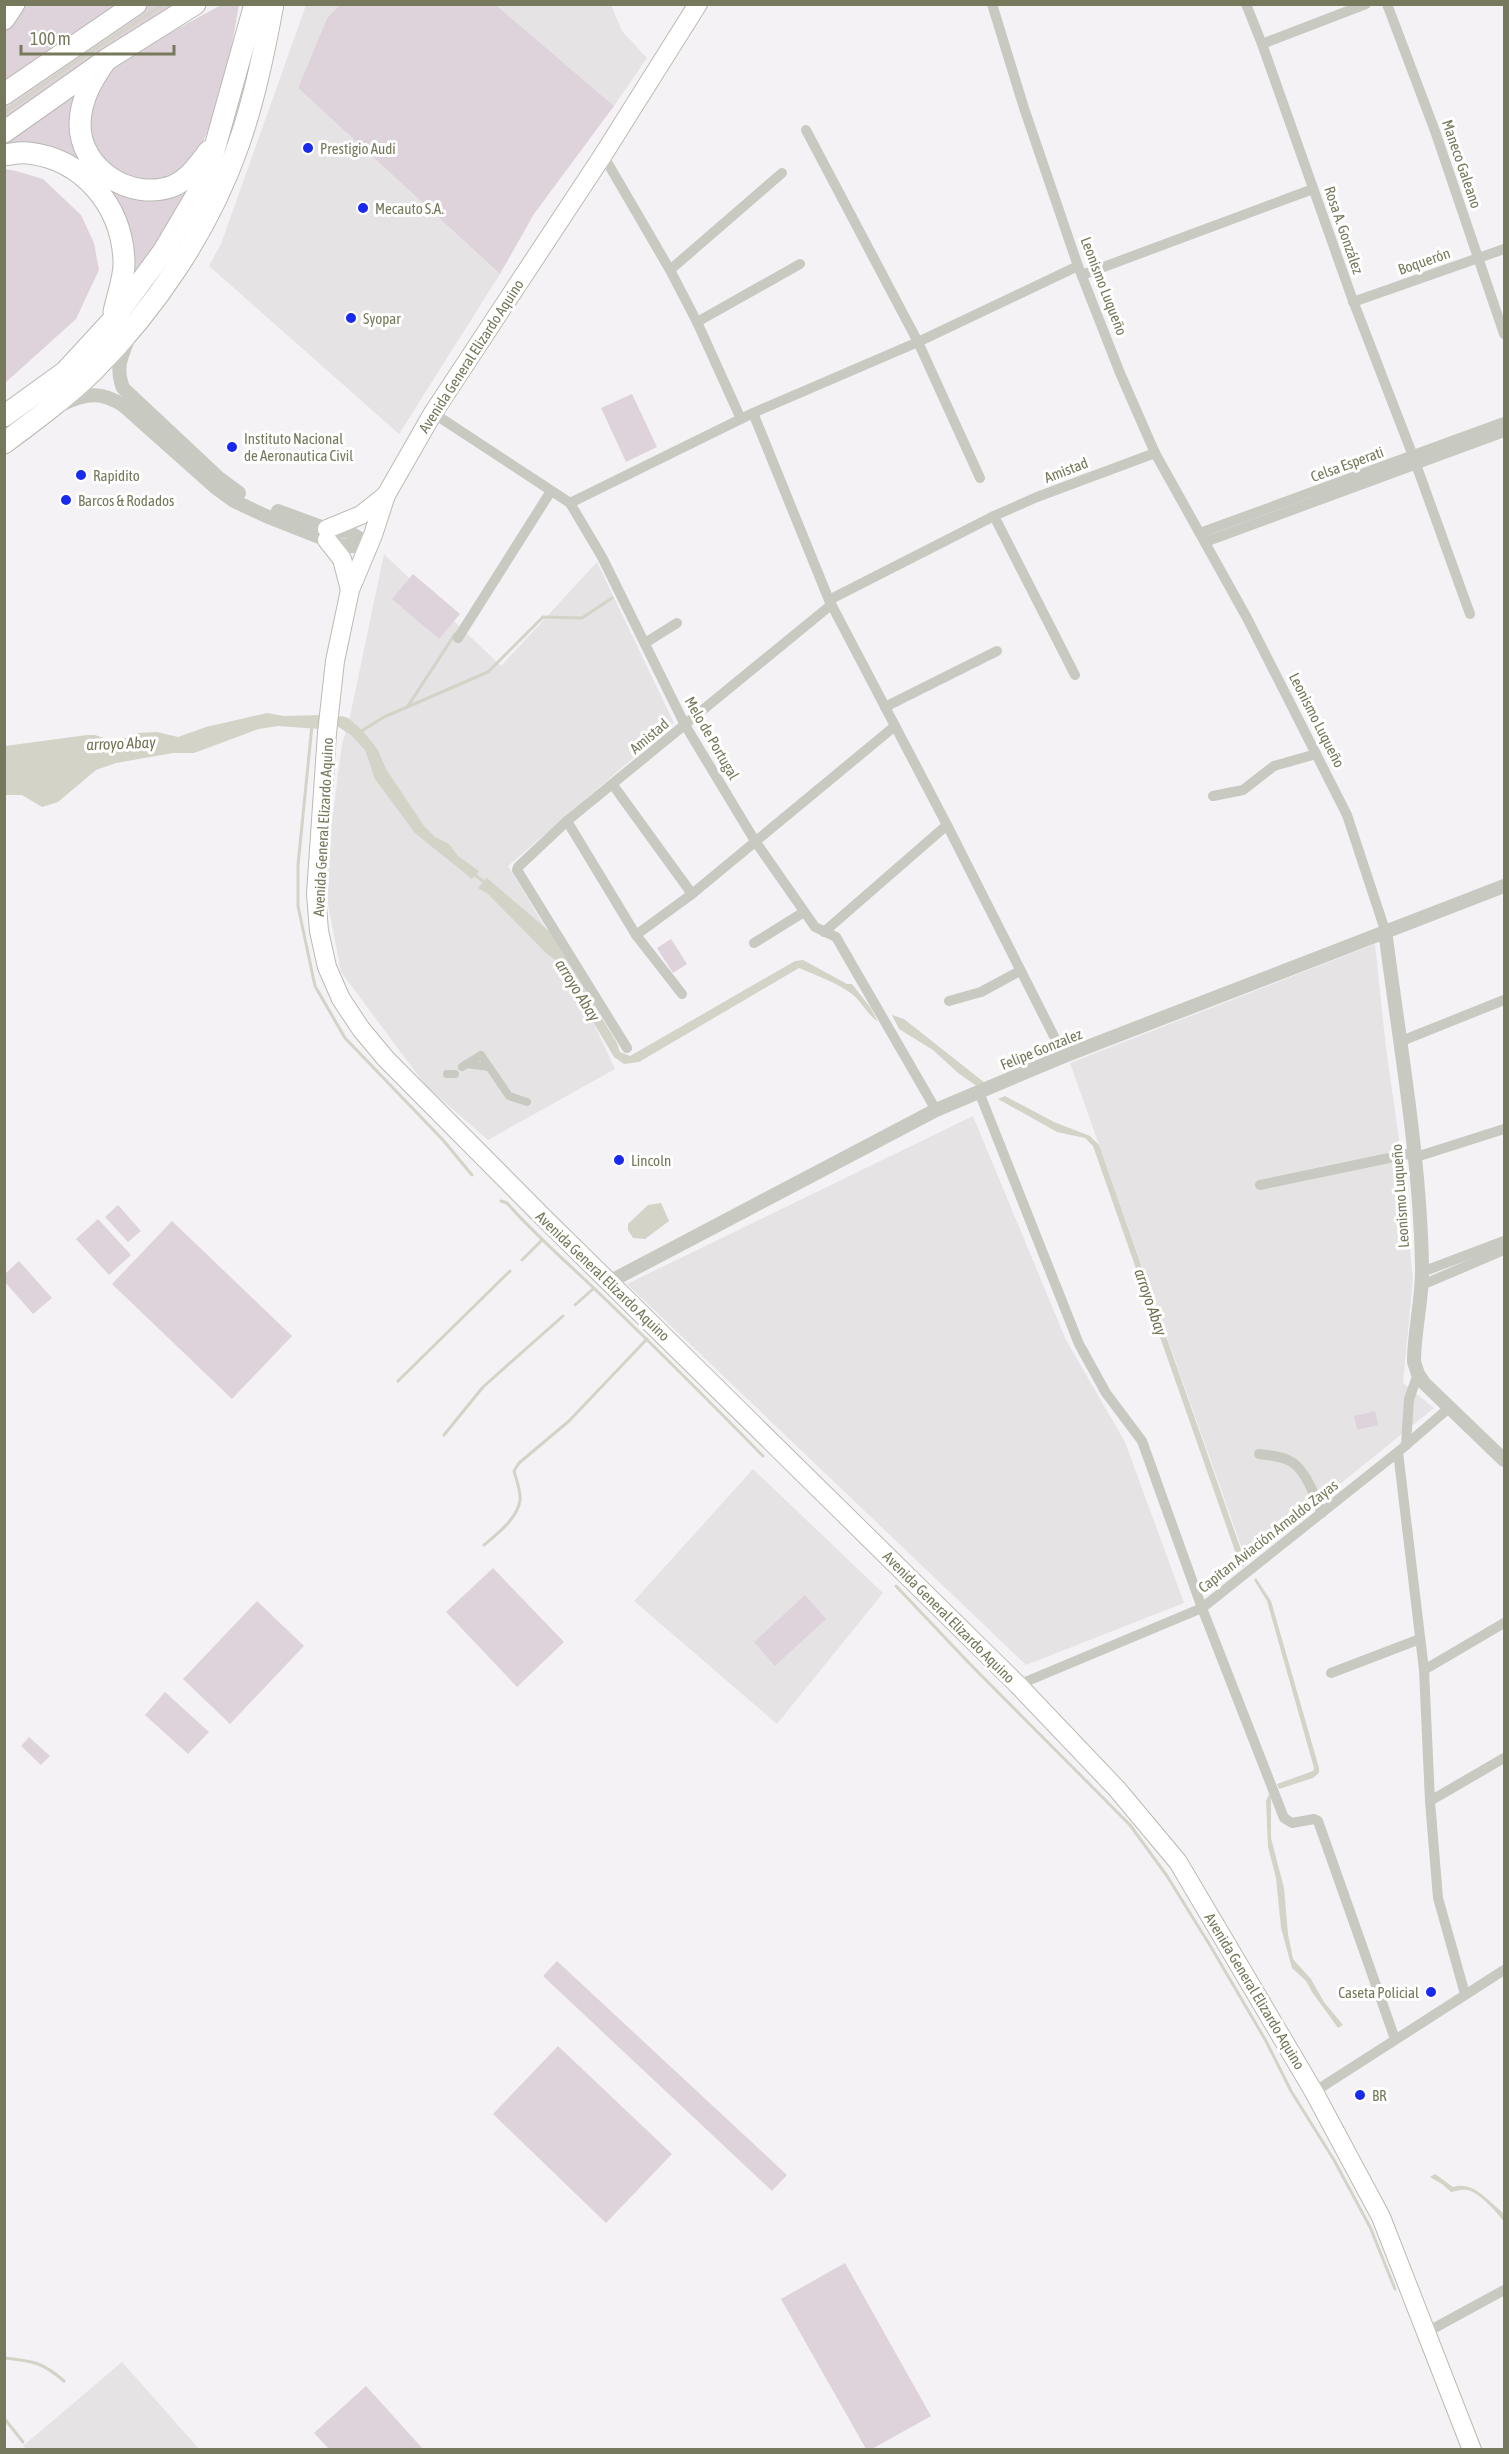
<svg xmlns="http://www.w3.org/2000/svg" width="1509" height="2454" font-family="'Asap Condensed',sans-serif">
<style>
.built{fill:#e5e3e4}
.green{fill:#ded3db}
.water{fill:#d3d3c7}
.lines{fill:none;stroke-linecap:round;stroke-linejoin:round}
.stream{stroke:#d3d3c7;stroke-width:3}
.primary-casing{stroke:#babbb1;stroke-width:20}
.motorway-casing{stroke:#b8b9b1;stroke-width:23}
.pedestrian{stroke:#c8c9c0;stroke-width:8}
.minor{stroke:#c8c9c0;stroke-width:10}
.tertiary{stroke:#c8c9c0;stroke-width:14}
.primary{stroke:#fff;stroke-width:18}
.motorway{stroke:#fff;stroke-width:21}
.poi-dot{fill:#192aef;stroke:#fff;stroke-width:2}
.labels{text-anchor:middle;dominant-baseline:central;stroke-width:6;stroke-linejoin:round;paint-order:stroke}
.poi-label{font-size:15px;fill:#76795b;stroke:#fff;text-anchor:start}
.street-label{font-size:15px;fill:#76795b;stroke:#fff}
.water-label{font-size:16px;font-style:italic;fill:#747355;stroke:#fff}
</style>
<rect width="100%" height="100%" fill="#f5f2f6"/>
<g class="built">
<path d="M306,5H341L327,18L298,88L500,274L399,434L209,266L221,244Z"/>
<path d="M496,5H611L622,31L647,58L614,106Z"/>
<path d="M384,554L501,666L597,562L674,723L508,866L563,957L615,1069L488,1140L426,1086L341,972L324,883L342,744L349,721Z"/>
<path d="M1375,944L1386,1048L1399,1139L1413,1280L1403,1383L1434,1408L1246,1560L1070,1063Z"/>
<path d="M973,1116L1066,1340L1125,1442L1184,1603L1026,1665L627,1284Z"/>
<path d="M753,1469L883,1593L777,1724L634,1601Z"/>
<path d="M122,2362L199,2449H26L23,2446Z"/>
</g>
<g class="green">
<path d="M341,4L496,5L614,106L534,214L500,274L298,88L327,18Z"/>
<path d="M22,5H119L5,83V30Z"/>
<path d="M149,5H181L5,124V103Z"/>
<path d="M221,5H239L230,55L213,118L198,154L175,176L148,183L111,170L91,142L88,115L90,102L112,69L155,41Z"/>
<path d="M74,93L106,183L196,177L131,287L109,194L5,146V141Z"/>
<path d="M5,169L16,171L43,179L81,215L94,243L99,270L76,319L5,383Z"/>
<path d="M632,394L657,447L626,462L601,408Z"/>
<path d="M413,574L460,614L439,639L392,599Z"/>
<path d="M671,939L687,964L673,973L657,948Z"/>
<path d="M118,1205L141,1231L128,1242L105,1217Z"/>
<path d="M98,1219L131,1255L109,1275L76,1239Z"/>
<path d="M172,1221L292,1336L232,1399L112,1284Z"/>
<path d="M19,1261L52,1298L33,1314L5,1282V1274Z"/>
<path d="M1375,1411L1378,1425L1357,1430L1354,1416Z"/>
<path d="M493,1568L564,1642L517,1687L446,1612Z"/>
<path d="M805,1595L826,1619L775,1666L754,1642Z"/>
<path d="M257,1601L304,1646L230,1724L183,1679Z"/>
<path d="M165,1692L209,1732L188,1754L145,1715Z"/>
<path d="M29,1737L50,1756L41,1765L21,1746Z"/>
<path d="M557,1961L787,2175L772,2191L543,1976Z"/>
<path d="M558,2046L672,2154L606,2223L493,2114Z"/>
<path d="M845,2263L931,2416L872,2449H866L781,2299Z"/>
<path d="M366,2386L423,2449H329L314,2433Z"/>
</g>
<g class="water">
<path d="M267,713L284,716L320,715L319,729L278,726L259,729L194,753H173L116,763L96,770L58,802L42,807L22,795H5V746L87,735H95L112,741L121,740L137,733L157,732L178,737L206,727Z"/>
<path d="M342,716L348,718L362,730L378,750L386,769L424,826L435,837L449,844L458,856L479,871L472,879L415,833L375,779L365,750L351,735L337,726V717Z"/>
<path d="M487,878L549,931L617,1043L620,1052L630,1056L795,961L803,960L847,984H852L870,1007L878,1022C867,1014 862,1002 852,994C837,983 816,975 799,968L639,1062L624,1064L614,1057L557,961L546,953L488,894L478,888Z"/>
<path d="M892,1015L904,1019L985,1083L978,1087L958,1073L933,1050L899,1029Z"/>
<path d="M1005,1096L1054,1122L1090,1136L1099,1145L1246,1564L1241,1568L1093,1146L1085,1138L1057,1132L998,1099Z"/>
<path d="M661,1203L669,1221L645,1239L633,1238L628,1230V1224L648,1205Z"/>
<path d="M1256,1578L1271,1601L1319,1768V1773L1313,1778L1279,1789L1277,1784L1313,1771L1314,1768L1267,1601L1254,1580Z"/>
<path d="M1269,1794L1271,1799V1838L1284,1888L1288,1934L1293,1959L1311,1979L1324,2002L1343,2025L1338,2028L1312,1992L1306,1981L1292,1968L1281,1928L1276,1878L1268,1847L1266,1801Z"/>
<path d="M1435,2174L1453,2187C1473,2181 1486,2199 1501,2211L1504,2215V2222C1498,2213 1477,2190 1466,2190C1461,2189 1455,2192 1451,2192L1442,2184L1430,2177Z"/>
</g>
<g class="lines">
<g class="stream">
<path d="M4,113L78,60L164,4"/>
<path d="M408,706L455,634"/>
<path d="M312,725L298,865V906L315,986L345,1038L443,1140L472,1175"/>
<path d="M360,732L384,717L488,672L543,617L582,618L612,598"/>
<path d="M474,874L485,883"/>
<path d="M501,1201L507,1203C537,1237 569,1264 601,1295C656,1348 710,1402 763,1456"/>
<path d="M522,1260L541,1241"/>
<path d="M575,1305L593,1289"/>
<path d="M398,1381L510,1271"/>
<path d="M444,1435L483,1387L563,1316"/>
<path d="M484,1545C497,1534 518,1518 520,1500C521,1491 516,1479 514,1471L519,1463L569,1421L647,1339"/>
<path d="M896,1586L969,1663L1130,1825L1167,1876L1211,1947L1266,2041L1291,2091L1334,2160L1370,2227L1395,2289"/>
<path d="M4,2358C33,2361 42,2362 64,2381"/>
<path d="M4,2418L23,2442"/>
</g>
<g class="primary-casing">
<g id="primary">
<path d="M698,4L603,155L433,413L386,495L373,535L350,590L335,661L327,733L316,894L319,931L327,967L341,999L361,1029L386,1059L542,1216L1018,1685L1117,1789L1178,1862L1314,2092L1381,2217L1472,2450"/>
<path d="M327,529L361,515L386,495"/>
<path d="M327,540L342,559L350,590"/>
</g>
</g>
<g class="motorway-casing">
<g id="motorway">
<path d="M4,19L14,4"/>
<path d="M106,60C92,80 81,98 80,123C79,169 131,202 173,186C189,179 199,164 209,151"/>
<path d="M4,94L136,4"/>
<path d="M4,132L106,60L195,4"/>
<path d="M4,155C12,154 20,152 28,153C84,159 122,207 124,261C125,277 117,296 114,312"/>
<path d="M4,416L65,372L112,321L163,252L206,179L255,4"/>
<path d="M4,443C35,420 66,397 93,371C155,309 209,229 238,146C254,101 264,52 273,4"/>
</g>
</g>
<g class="pedestrian">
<path d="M466,1064L489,1067"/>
<path d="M462,1067L481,1055L509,1096L527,1102"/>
<path d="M447,1074H455"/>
</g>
<g class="minor">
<path d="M992,4L1024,108L1078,266L1120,373L1155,453L1247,618L1347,815L1385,930"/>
<path d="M1246,4L1262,44L1352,298L1413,456L1470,614"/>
<path d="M1387,4L1435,131L1504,334"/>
<path d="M1262,44L1366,4"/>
<path d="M806,130L918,342L980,478"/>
<path d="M603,155L670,270L697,322L741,419"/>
<path d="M670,270L782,173"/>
<path d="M1082,275L1313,189"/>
<path d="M1353,302L1504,249"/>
<path d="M697,322L800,264"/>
<path d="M433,413L570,503L602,557L685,725L755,841L815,927L836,937L936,1110"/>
<path d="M753,413L829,600L947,825L1064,1056"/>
<path d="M570,503L753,413L918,342L1078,266"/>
<path d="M994,516L1075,675"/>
<path d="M1200,533L1504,422"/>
<path d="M1205,542L1504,432"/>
<path d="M829,600L994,516L1037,497L1155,453"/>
<path d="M458,638L551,491"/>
<path d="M645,643L677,623"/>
<path d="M885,707L997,651"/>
<path d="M613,785L692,894"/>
<path d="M1213,796L1243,790L1274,766L1316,754"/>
<path d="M567,821L636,935L682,994"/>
<path d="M824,932L947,825"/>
<path d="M636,935L692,894L895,726"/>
<path d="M754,943L804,912"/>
<path d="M949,1001L981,992L1020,971"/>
<path d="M1399,1042L1504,1000"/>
<path d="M627,1048L517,870L518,867L567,821L831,605"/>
<path d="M979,1092L1079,1344L1106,1393L1142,1441L1202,1608L1284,1818L1292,1823L1314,1819L1318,1821L1395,2039"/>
<path d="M1413,1158L1504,1129"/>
<path d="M1260,1185L1413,1153"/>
<path d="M1422,1272L1504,1241"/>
<path d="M1422,1285L1504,1250"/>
<path d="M1406,1445L1409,1399L1418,1374"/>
<path d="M1398,1452L1424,1670L1430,1801L1438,1898L1465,1994"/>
<path d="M1259,1454C1268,1455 1279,1456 1288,1460C1306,1468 1314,1496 1322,1513"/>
<path d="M1424,1670L1504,1623"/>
<path d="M1331,1673L1420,1639"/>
<path d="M1018,1685L1202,1608L1398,1452L1450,1407"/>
<path d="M1430,1801L1504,1758"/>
<path d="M1314,2092L1504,1970"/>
<path d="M1427,2332L1504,2290"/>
</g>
<g class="tertiary">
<path d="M127,342C120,359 116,370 123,388L220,479L239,493"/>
<path d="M63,404C86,393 102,391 124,406L215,487L234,501L266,516L342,546H355L373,535"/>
<path d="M278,511L327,529L349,532L363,541L365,548"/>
<path d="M1385,930C1399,1041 1420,1155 1422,1266C1423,1298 1414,1330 1414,1362L1418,1374L1424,1383L1504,1460"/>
<path d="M609,1282L936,1110L1064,1056L1504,886"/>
</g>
<use href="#primary" class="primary"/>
<use href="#motorway" class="motorway"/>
</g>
<g class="poi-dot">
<circle cx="308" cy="148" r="6"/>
<circle cx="363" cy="208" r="6"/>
<circle cx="351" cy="318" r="6"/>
<circle cx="232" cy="447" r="6"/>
<circle cx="81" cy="475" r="6"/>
<circle cx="66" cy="500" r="6"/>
<circle cx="619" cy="1160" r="6"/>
<circle cx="1431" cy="1992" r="6"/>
<circle cx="1360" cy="2095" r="6"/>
</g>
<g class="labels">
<g class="poi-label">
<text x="320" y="148">Prestigio Audi</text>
<text x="375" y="208">Mecauto S.A.</text>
<text x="363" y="318">Syopar</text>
<text x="244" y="438">Instituto Nacional<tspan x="244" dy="17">de Aeronautica Civil</tspan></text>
<text x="93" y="475">Rapidito</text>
<text x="78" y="500">Barcos &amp; Rodados</text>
<text x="631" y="1160">Lincoln</text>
<text x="1419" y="1992" text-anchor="end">Caseta Policial</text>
<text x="1372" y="2095">BR</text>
</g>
<g class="street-label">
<text transform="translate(1462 164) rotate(71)">Maneco Galeano</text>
<text transform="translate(1344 230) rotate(71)">Rosa A. González</text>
<text transform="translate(1424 261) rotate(-19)">Boquerón</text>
<text transform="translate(1104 286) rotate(69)">Leonismo Luqueño</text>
<text transform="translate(471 356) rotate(-57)">Avenida General Elizardo Aquino</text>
<text transform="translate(1347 464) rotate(-20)">Celsa Esperati</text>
<text transform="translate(1066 470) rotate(-21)">Amistad</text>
<text transform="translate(1317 720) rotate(63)">Leonismo Luqueño</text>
<text transform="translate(649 736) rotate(-40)">Amistad</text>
<text transform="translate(712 738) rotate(60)">Melo de Portugal</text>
<text transform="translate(323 827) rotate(-87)">Avenida General Elizardo Aquino</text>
<text transform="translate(1041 1049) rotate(-22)">Felipe Gonzalez</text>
<text transform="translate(1400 1196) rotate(-94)">Leonismo Luqueño</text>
<text transform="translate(603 1276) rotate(44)">Avenida General Elizardo Aquino</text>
<text transform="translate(1268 1536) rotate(-38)">Capitan Aviación Arnaldo Zayas</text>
<text transform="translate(949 1617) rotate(45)">Avenida General Elizardo Aquino</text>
<text transform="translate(1255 1991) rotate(59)">Avenida General Elizardo Aquino</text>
</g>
<g class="water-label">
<text transform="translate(121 743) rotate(-2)">arroyo Abay</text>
<text transform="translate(578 990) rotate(58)">arroyo Abay</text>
<text transform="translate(1151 1302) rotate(71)">arroyo Abay</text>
</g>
</g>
<rect width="1509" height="2454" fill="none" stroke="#76795b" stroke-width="12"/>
<path d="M21 45v9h153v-9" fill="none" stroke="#76795b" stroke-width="3"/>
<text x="30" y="45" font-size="18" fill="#76795b" stroke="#ffffff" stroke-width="4.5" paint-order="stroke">100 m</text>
</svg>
